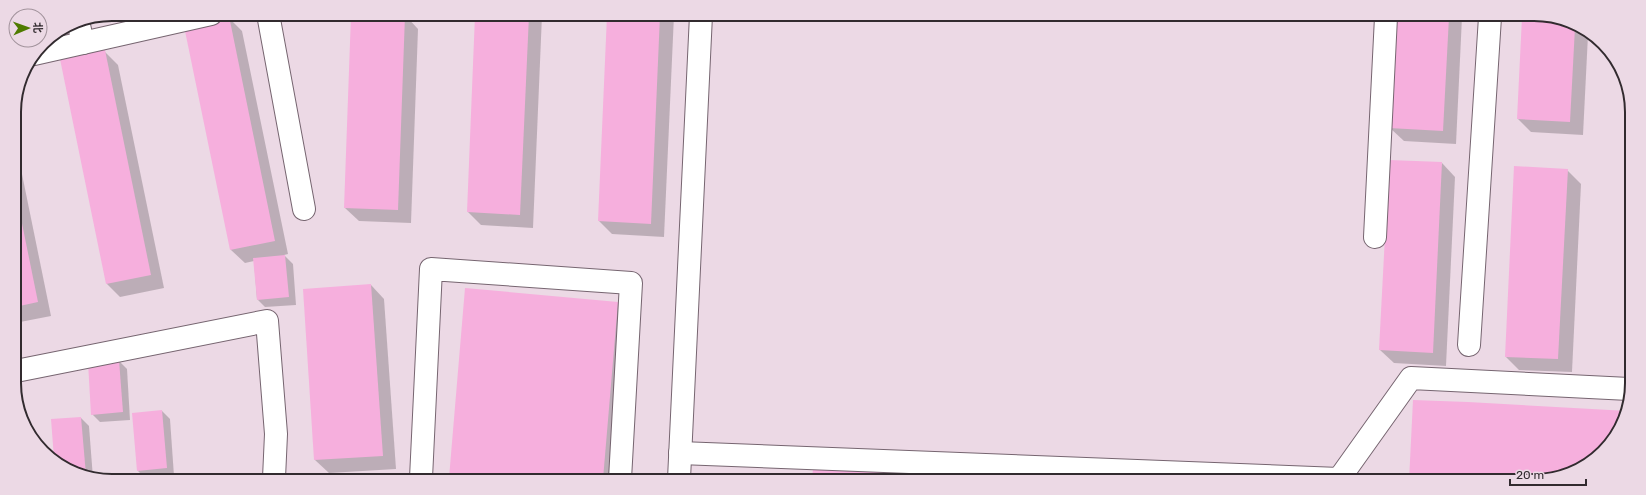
<svg xmlns="http://www.w3.org/2000/svg" width="1646" height="495" font-family="Rubik,'Noto Sans SC',sans-serif">
<style>
.shadow{fill:#0003}
.building{fill:#f6afdd}
.lines{fill:none;stroke-linecap:round;stroke-linejoin:round}
.minor-casing{stroke:#766570;stroke-width:24}
.minor{stroke:#fff;stroke-width:22}
.rim{fill:none;stroke:#322b2f;stroke-width:2}
</style>
<rect width="100%" height="100%" fill="#ecd9e5"/>
<g class="shadow">
<path d="M352,15H405L418,29L411,223L359,221L345,208Z"/>
<path d="M476,15H542L533,228L481,225L468,212Z"/>
<path d="M608,15H674L664,237L612,234L599,221Z"/>
<path d="M228,17L242,31L288,254L284,255L293,264L296,305L265,307L257,299L254,261L245,263L231,250L185,26Z"/>
<path d="M1396,17H1462L1456,144L1404,141L1390,128Z"/>
<path d="M1523,17H1559L1588,35L1583,135L1531,132L1518,119Z"/>
<path d="M104,51L118,65L164,288L120,297L107,284L61,60Z"/>
<path d="M14,135L51,316L15,323Z"/>
<path d="M1442,163L1455,177L1446,366L1394,363L1380,350Z"/>
<path d="M1567,170L1581,184L1572,372L1519,370L1506,357Z"/>
<path d="M371,285L384,299L396,469L329,473L315,460L304,290Z"/>
<path d="M618,302L629,314L615,479L450,478L452,456Z"/>
<path d="M119,361L127,369L130,420L100,422L92,414Z"/>
<path d="M162,411L170,419L174,476L145,478L138,471Z"/>
<path d="M81,418L89,426L93,478H87L55,458Z"/>
<path d="M814,470L1069,480L813,479Z"/>
</g>
<g class="building">
<path d="M351,15H405L398,210L344,208Z"/>
<path d="M475,15H529L520,215L467,212Z"/>
<path d="M607,15H660L651,224L598,221Z"/>
<path d="M229,16L275,241L230,250L184,26Z"/>
<path d="M1395,17H1449L1443,131L1389,128Z"/>
<path d="M1522,17H1559L1575,27L1570,122L1517,119Z"/>
<path d="M105,50L151,275L106,284L60,59Z"/>
<path d="M1389,160L1442,162L1433,353L1379,350Z"/>
<path d="M1514,166L1568,169L1558,359L1505,357Z"/>
<path d="M15,189L38,302L15,307Z"/>
<path d="M285,255L289,297L257,300L253,258Z"/>
<path d="M371,284L383,456L314,460L303,289Z"/>
<path d="M465,288L618,302L603,479L449,478Z"/>
<path d="M119,360L123,412L91,415L88,362Z"/>
<path d="M1413,400L1468,402L1628,411L1616,437L1594,461L1541,481H1409Z"/>
<path d="M162,410L167,468L137,471L132,413Z"/>
<path d="M81,417L86,475H83L54,458L51,419Z"/>
<path d="M813,469L1063,479V480L812,479Z"/>
</g>
<g class="lines">
<g class="minor-casing">
<g id="minor">
<path d="M268,14L304,209"/>
<path d="M78,21L83,43"/>
<path d="M34,54L211,14"/>
<path d="M1375,237L1386,17"/>
<path d="M1469,345L1490,17"/>
<path d="M16,371L267,321L276,434L274,478"/>
<path d="M680,453L1339,479L1411,378L1629,389"/>
<path d="M421,478L431,269L631,283L620,479"/>
<path d="M679,479L701,15"/>
</g>
</g>
<use href="#minor" class="minor"/>
</g>
<path d="M0 0H1646V495H0ZM112 21H1534A91 91 0 0 1 1625 112V383A91 91 0 0 1 1534 474H112A91 91 0 0 1 21 383V112A91 91 0 0 1 112 21Z" fill="#ecd9e5" fill-rule="evenodd"/>
<path class="rim" d="M112 21H1534A91 91 0 0 1 1625 112V383A91 91 0 0 1 1534 474H112A91 91 0 0 1 21 383V112A91 91 0 0 1 112 21Z"/>
<g transform="translate(28 28) rotate(88)"><circle r="19" fill="#ecd9e5" stroke="#a2939c"/>
<path d="M0-3L7 15L0 10L-7 15Z" fill="#4f7b00"/>
<text y="-6" font-size="11" font-weight="bold" text-anchor="middle" fill="#322b2f">北</text>
</g>
<path d="M1510 479v6h76v-6" fill="none" stroke="#322b2f" stroke-width="2"/>
<text x="1516" y="479" font-size="12" fill="#322b2f" stroke="#ecd9e5" stroke-width="3" paint-order="stroke">20 m</text>
</svg>
